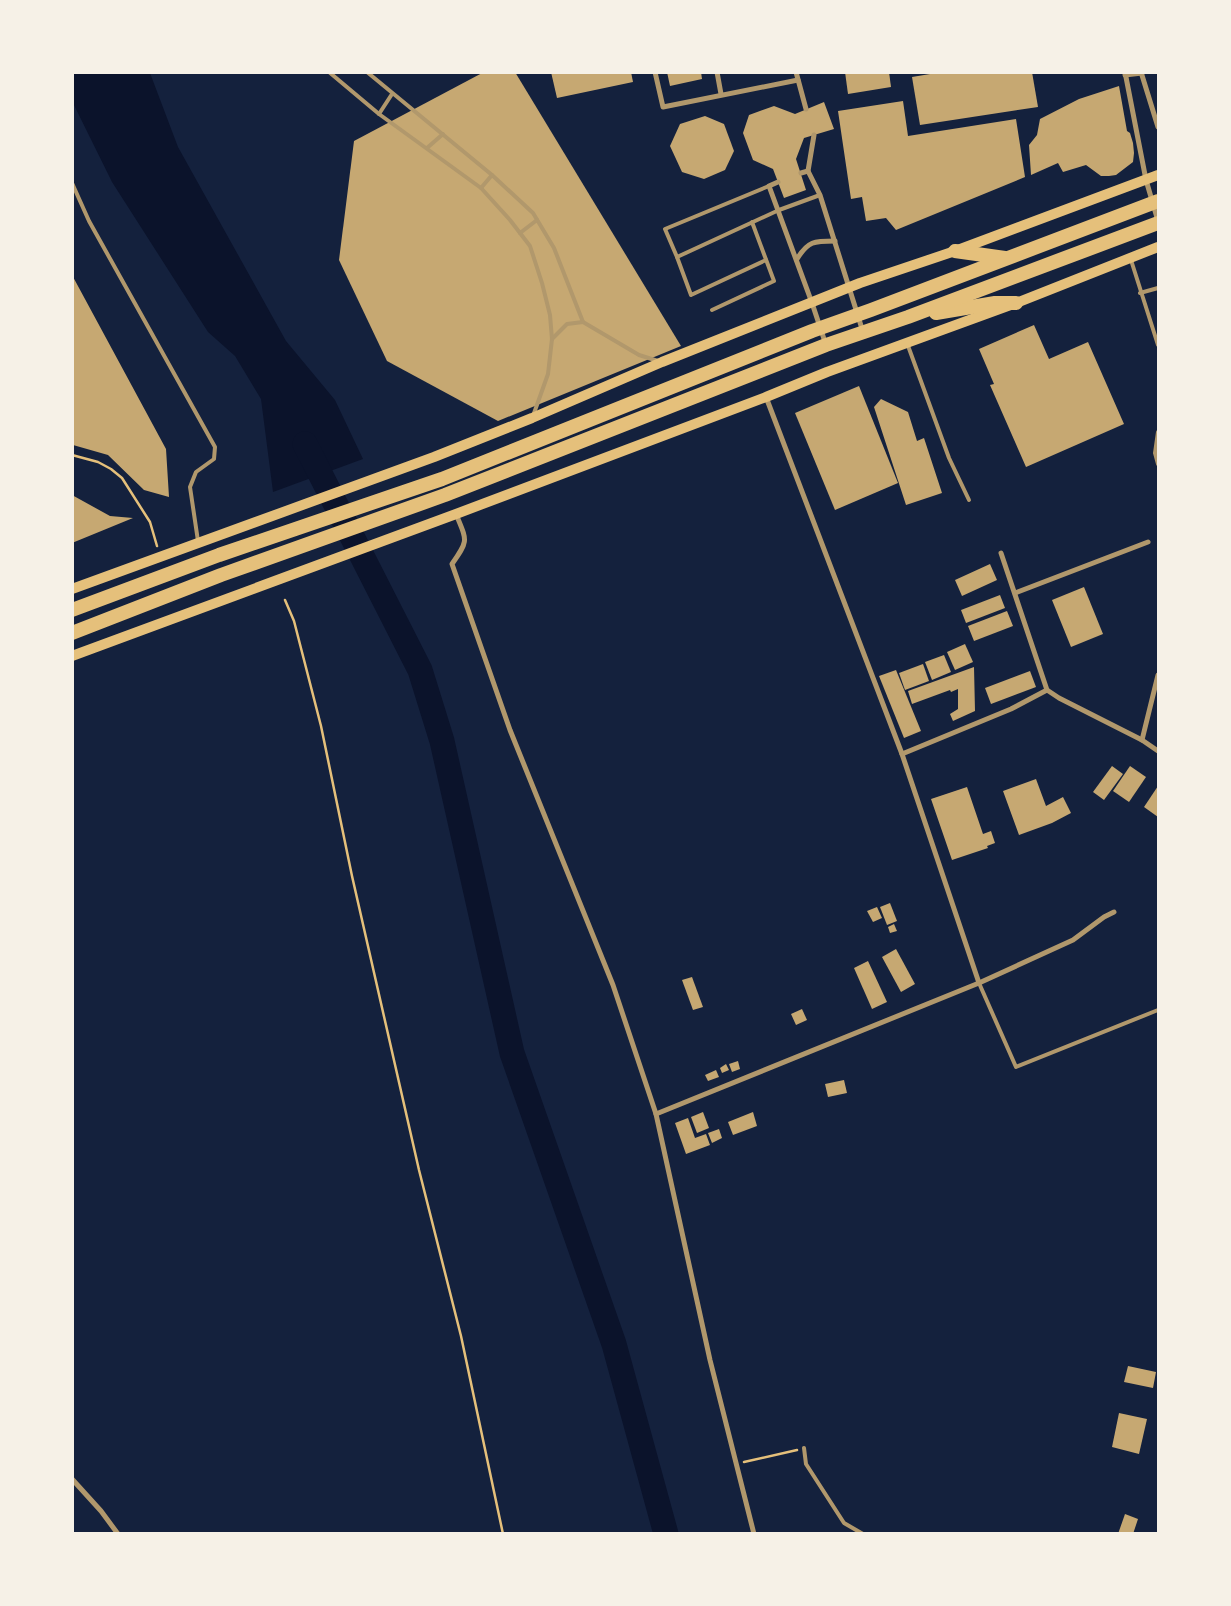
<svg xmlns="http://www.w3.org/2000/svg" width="1231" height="1606" font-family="'Exo 2',sans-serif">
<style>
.water{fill:#0b132b}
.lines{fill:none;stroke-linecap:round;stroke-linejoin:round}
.river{stroke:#0b132b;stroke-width:25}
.building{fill:#c6a872}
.path{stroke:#e5c07b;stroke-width:2.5}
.service{stroke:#b1986c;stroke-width:4}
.minor{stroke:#b1986c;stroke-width:5}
.secondary{stroke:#e5c07b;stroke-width:10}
.trunk{stroke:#e5c07b;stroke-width:14}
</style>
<rect width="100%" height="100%" fill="#14213d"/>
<path class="water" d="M73,72L150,73L178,147L286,341L335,400L363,459L273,492L261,399L235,356L208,332L112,182L73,103Z"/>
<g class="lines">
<path class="river" d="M305,444L420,670L442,741L512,1053L614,1344L666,1534"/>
</g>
<g class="building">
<path d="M484,72H515L681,346L498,421L387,361L339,260L354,141Z"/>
<path d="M551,72H631L633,82L557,98Z"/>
<path d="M667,72H701L702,79L670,86Z"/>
<path d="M845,72H889L891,87L848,94Z"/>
<path d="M942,72H1032L1038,107L920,125L912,77Z"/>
<path d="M1119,86L1127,131L1130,133L1133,143L1134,153L1133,162L1116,175L1109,176H1101L1086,165L1063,172L1058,163L1031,175L1029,145L1037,135L1040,119L1079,99Z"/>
<path d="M903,101L908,136L1016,119L1025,177L896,230L886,218L866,221L862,197L851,199L838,111Z"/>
<path d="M824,102L834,129L804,138L796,159L806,190L784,198L773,169L753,160L743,133L749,115L774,106L795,114Z"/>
<path d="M705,116L724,124L734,151L725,170L704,179L682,172L670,146L680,124Z"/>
<path d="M72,275L166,449L169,497L144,490L108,455L73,445L72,443Z"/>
<path d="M1034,325L1049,359L1088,342L1124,424L1026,467L990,385L994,384L979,349Z"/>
<path d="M859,386L898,483L835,510L795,413Z"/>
<path d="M881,399L908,412L917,441L924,438L942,493L906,505L874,407Z"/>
<path d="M72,495L110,516L133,518L72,543Z"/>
<path d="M990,564L997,580L962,596L955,580Z"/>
<path d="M1084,587L1103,634L1071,647L1052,600Z"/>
<path d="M1000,595L1005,608L966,623L961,610Z"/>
<path d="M1007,611L1013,626L974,641L968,626Z"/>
<path d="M965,644L973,662L955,670L947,652Z"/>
<path d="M944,655L951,672L932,680L925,662Z"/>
<path d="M923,664L929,681L905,690L899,673Z"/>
<path d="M974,667L975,711L953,721L950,714L958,709V689L951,692L950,690L912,704L908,691Z"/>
<path d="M896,670L921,731L904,738L879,676Z"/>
<path d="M1030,671L1036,687L991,704L985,688Z"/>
<path d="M1112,766L1123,774L1104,800L1093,792Z"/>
<path d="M1130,766L1146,777L1129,802L1113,791Z"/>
<path d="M1036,779L1046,806L1063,797L1071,813L1052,823L1019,835L1003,791Z"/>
<path d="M1158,786V817L1144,807Z"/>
<path d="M967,787L983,834L991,831L995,843L987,846L988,848L952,860L931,799Z"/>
<path d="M890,903L897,921L887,925L880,907Z"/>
<path d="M877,907L882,918L873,922L867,911Z"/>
<path d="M894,924L897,931L890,933L888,927Z"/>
<path d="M896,949L915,984L901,992L882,957Z"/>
<path d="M868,961L887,1002L872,1009L854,968Z"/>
<path d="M692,977L703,1007L693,1010L682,980Z"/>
<path d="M802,1009L807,1020L796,1025L791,1014Z"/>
<path d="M738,1061L740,1069L732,1072L729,1064Z"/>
<path d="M726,1064L729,1070L722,1073L720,1068Z"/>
<path d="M716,1070L719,1077L708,1081L705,1075Z"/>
<path d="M844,1080L847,1093L828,1097L825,1084Z"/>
<path d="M703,1112L709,1128L697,1133L691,1117Z"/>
<path d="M753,1112L757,1126L733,1135L728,1122Z"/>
<path d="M688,1118L695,1138L706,1134L710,1145L686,1154L675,1123Z"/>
<path d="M719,1129L722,1138L712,1143L708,1133Z"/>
<path d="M1128,1366L1156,1372L1153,1388L1124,1382Z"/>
<path d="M1119,1413L1147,1419L1139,1454L1112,1447Z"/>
<path d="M1125,1514L1138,1519L1133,1534H1118Z"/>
</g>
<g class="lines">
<g class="path">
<path d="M72,455L98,462L111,469L122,478L150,522L157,546"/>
<path d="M285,600L294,621L321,726L352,876L419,1170L461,1336L503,1534"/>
<path d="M744,1462L797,1450"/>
</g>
<g class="service">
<path d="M329,72L379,114L481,188L510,220L530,246L542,283L550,315L552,339L548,374L533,416"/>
<path d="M367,72L492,175L533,213L554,248L583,322L639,355L658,361"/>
<path d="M379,114L392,94"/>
<path d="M427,148L443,134"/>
<path d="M72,183L89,221L215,447L214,459L196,472L190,487L198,541"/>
<path d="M769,186L665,229L677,257L779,210L820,195"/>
<path d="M481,188L492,175"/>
<path d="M520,233L537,220"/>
<path d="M677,257L691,295L766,260"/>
<path d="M1131,260L1158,345"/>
<path d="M1140,293L1158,288"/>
<path d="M712,310L774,281L752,222"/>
<path d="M552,339L567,324L583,322"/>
<path d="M907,343L949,458L969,500"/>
<path d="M1158,432L1155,453L1158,464"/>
<path d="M979,983L1016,1067L1158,1010"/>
<path d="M804,1448L806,1464L844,1523L863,1534"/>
</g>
<g class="minor">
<path d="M655,72L663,107L798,80"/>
<path d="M717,72L721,94"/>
<path d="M796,72L806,109"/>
<path d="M1125,72L1146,180L1158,221"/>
<path d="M1141,72L1158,127"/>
<path d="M1125,75L1142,73"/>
<path d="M814,135L808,171L820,195L863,332"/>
<path d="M801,173L808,171"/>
<path d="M778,182L769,186L812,303L826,345"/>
<path d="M797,259C808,241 814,241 835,241"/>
<path d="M456,514C467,541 469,540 452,564L510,730L613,985L656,1114L710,1360L754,1534"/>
<path d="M1001,553L1047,690"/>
<path d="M1015,593L1148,542"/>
<path d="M1142,740L1158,675"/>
<path d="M902,754L1011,709L1047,690L1059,698L1142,740L1158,751"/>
<path d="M979,983L1073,940L1104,917L1114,912"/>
<path d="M656,1114L979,983L902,754L766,397"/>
<path d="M72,1479L101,1511L118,1534"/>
</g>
<g class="secondary">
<path d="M72,589L434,457L532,418L662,362L860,283L955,251L1158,175"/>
<path d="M72,656L456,514L766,397L827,372L1016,303L1158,247"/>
</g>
<g class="trunk">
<path d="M955,251L1005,258"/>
<path d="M936,313L995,303H1016"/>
<path d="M72,610L219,555L442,479L812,331L871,310L1158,201"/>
<path d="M72,633L221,575L445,495L826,345L908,317L1158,223"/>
</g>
</g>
<rect width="1231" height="1606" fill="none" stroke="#f6f1e7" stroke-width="148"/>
</svg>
